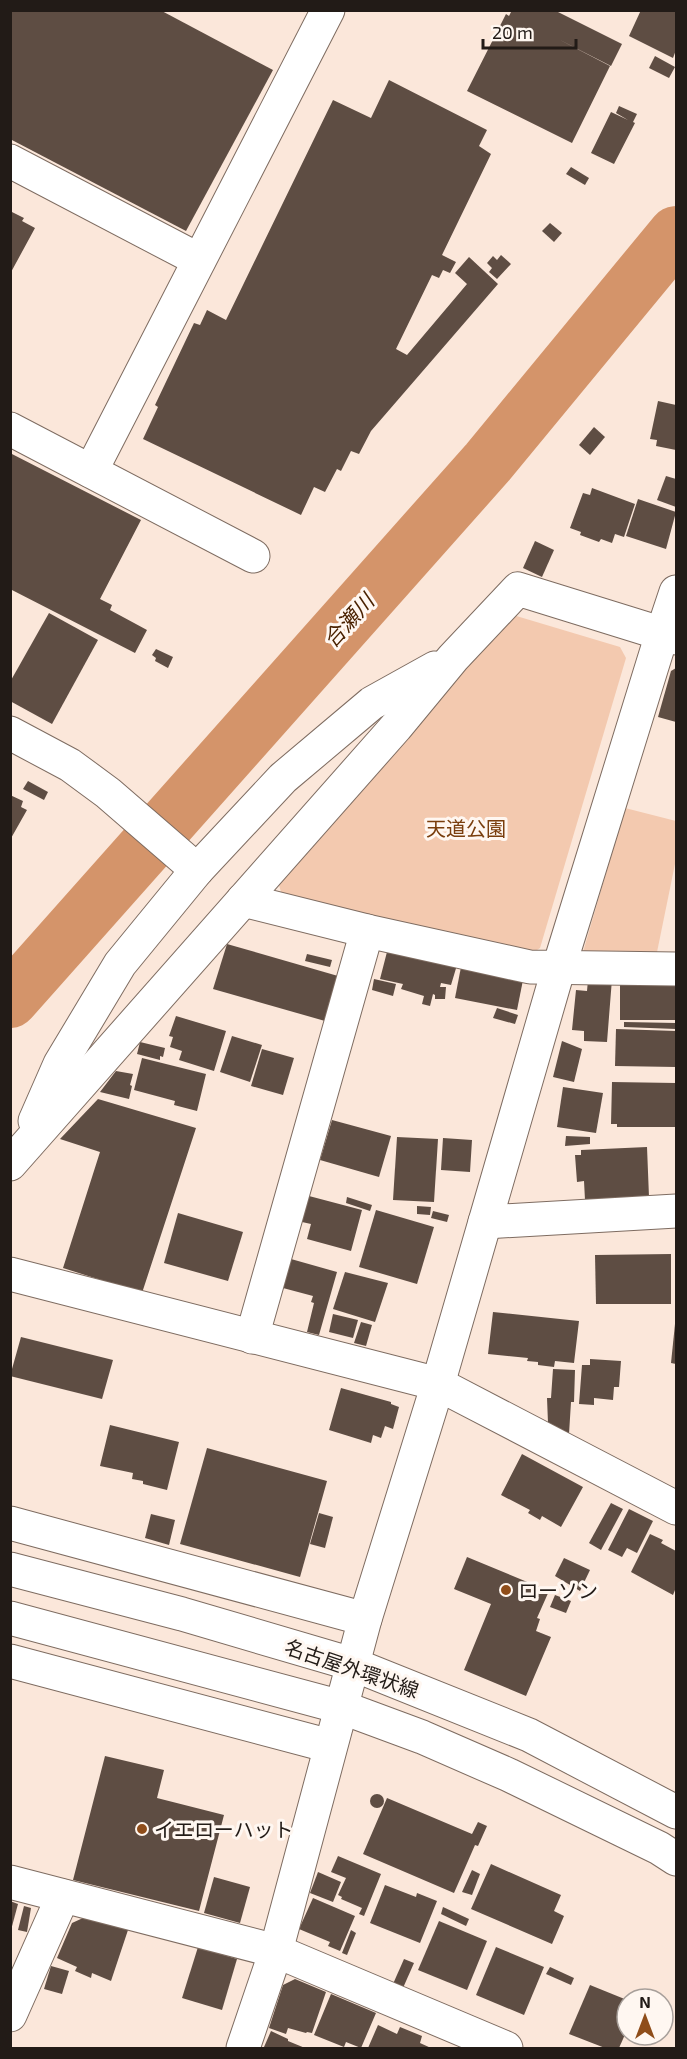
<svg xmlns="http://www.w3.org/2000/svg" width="687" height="2059" font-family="'Exo 2','Noto Sans JP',sans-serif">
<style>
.green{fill:#f3c9af}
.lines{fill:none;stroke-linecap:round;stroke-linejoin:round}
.river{stroke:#d4946a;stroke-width:56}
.building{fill:#5e4d43}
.minor-casing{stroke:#7e6c61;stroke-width:35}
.major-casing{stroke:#7e6c61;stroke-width:35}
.minor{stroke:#fff;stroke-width:33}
.major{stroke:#fff;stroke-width:33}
.poi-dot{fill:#8f4d1a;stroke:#fff7f1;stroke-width:2}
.labels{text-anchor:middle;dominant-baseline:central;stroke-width:6;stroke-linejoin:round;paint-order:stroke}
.park-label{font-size:20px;fill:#7a3e0d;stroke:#fff7f1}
.poi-label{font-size:20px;fill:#221b17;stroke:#fff7f1;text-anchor:start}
.street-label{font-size:20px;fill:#221b17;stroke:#fff7f1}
.water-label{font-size:21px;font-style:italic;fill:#4a2100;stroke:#fff7f1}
</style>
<rect width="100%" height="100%" fill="#fbe7da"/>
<g class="green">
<path d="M513,615L620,647L626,658L540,948L534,952L282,895L278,882Z"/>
<path d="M625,808L676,821V859L656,957L583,952Z"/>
</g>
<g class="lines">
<path class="river" d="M10,1000L488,462L676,234"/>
</g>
<g class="building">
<path d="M10,10H160L273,70L186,231L10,139Z"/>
<path d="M512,10H554L622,44L611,66L558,39L610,66L572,143L467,91L506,14L509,16Z"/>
<path d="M641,10H676V50L673,58L629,36Z"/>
<path d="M655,56L675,67L669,78L649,68Z"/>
<path d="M389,80L487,130L479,146L491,154L442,255L456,262L450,273L443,270L439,278L432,275L396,349L407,355L467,284L455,273L469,257L498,284L371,431L359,454L351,451L341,471L337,469L325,492L314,487L301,515L143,439L158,407L155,405L194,323L200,325L207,310L226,320L333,100L371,118Z"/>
<path d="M619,106L637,114L633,122L635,123L614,164L591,153L611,112L628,120L616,113Z"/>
<path d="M571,167L589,178L585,185L566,174Z"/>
<path d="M10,211L24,218L22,221L35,228L10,274Z"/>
<path d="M550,223L562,233L554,242L542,231Z"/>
<path d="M501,255L511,264L497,279L489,272L492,268L487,263L493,256L497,260Z"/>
<path d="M658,401L676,405V450L656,446L657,440L650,439Z"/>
<path d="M594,427L605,437L590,455L579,445Z"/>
<path d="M10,453L141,520L100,599L112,605L110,610L147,630L135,653L10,589Z"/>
<path d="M666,476L676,479V507L657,500Z"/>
<path d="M592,488L635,504L624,537L615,534L612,543L601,539L599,542L580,535L581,532L570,528L583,493L590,495Z"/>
<path d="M638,499L676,512L666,549L626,536Z"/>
<path d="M535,541L554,550L542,577L523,568Z"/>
<path d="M49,613L98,640L52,724L10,701V682Z"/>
<path d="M156,649L173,657L168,668L155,661L156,658L152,655Z"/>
<path d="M676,668V722L658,717L671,671Z"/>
<path d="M28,781L48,792L44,800L23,789Z"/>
<path d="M10,795L23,801L21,807L27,810L10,840Z"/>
<path d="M227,944L338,976L325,1021L213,989Z"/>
<path d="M388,948L457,965L451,985L441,983L440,987H446L445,999H435V995L433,994L430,1006L422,1004L424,996L401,989L403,984L380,979Z"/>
<path d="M307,954L332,960L330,967L305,961Z"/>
<path d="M461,967L523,980L517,1010L455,998Z"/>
<path d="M374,979L396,984L393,996L372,990Z"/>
<path d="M612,979L607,1042L584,1041V1031L572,1030L576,990L587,991L588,980Z"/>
<rect x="620" y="981" width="56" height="39"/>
<path d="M497,1008L518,1015L515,1024L493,1018Z"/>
<path d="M176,1016L226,1031L214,1071L179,1060L182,1051L170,1047L173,1037L169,1036Z"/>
<path d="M624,1022L676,1023V1029L624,1027Z"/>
<path d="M616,1029L676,1031V1067L615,1066Z"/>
<path d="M232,1036L262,1045L250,1082L220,1072Z"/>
<path d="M562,1041L582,1049L574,1082L553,1077Z"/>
<path d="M140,1042L165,1048L163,1057L160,1056V1060L137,1054Z"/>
<path d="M262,1049L294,1058L283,1095L251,1086Z"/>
<path d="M142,1058L206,1074L197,1111L174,1105L175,1101L134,1090Z"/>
<path d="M116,1071L133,1074L130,1085L132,1086L129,1099L100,1092Z"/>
<path d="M612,1082L676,1083V1127H617V1124H611Z"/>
<path d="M563,1087L603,1093L596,1133L557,1127Z"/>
<path d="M98,1099L196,1128L142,1293L63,1268L100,1152L60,1139Z"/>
<path d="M332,1120L391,1136L379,1177L320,1160Z"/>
<path d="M566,1136L590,1137V1144L565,1146Z"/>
<path d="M397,1137L438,1139L434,1202L393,1200Z"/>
<path d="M443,1138L472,1140L470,1172L441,1170Z"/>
<path d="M647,1147L649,1197L585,1200L584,1181L577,1182L575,1155H581V1150Z"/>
<path d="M309,1196L362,1210L351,1251L307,1239L311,1224L302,1222Z"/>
<path d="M347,1197L372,1205L370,1211L346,1203Z"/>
<path d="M417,1206L431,1207L430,1215L417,1214Z"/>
<path d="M376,1210L434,1227L417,1284L359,1267Z"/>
<path d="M433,1211L449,1215L447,1222L431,1218Z"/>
<path d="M178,1213L243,1232L228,1281L164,1263Z"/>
<path d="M671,1254V1304H596L595,1255Z"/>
<path d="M291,1259L337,1272L319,1335L307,1332L314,1303L311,1302L313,1296L283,1288Z"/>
<path d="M345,1272L388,1283L375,1322L333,1309Z"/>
<path d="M493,1312L579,1321L574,1363L555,1361L554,1367L538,1365V1362L527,1361L528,1358L488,1354Z"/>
<path d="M333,1314L358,1320L353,1338L329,1332Z"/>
<path d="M361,1322L372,1325L366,1346L354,1343Z"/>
<path d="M675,1324H676V1364L671,1363Z"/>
<path d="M21,1337L113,1360L102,1399L10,1376Z"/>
<path d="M590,1359L621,1361L619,1387H614L613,1400L594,1398V1405L579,1404L582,1365H590Z"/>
<path d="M553,1369L575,1370L574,1402H571L569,1434L548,1423L547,1398H551Z"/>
<path d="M341,1388L391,1402V1404L399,1407L393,1429L385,1426L381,1438L373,1435L371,1443L329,1430Z"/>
<path d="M110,1425L179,1442L167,1490L143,1484V1481L132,1479L133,1473L100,1466Z"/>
<path d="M207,1448L327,1481L300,1577L180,1544Z"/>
<path d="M522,1454L583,1487L561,1527L542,1516L540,1520L528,1513L530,1510L501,1495Z"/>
<path d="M611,1503L623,1509L601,1550L589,1543Z"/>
<path d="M629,1509L653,1521L637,1553L627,1548L622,1557L608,1550Z"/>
<path d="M319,1513L333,1517L325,1548L310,1544Z"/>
<path d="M151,1514L175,1520L169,1545L145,1538Z"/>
<path d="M650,1534L663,1540L661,1543L676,1551V1591L675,1590L673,1595L631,1572Z"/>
<path d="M467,1557L549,1591L537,1618L540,1619L536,1631L551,1637L526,1696L464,1670L491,1604L454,1589Z"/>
<path d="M564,1558L590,1570L580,1591L555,1576Z"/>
<path d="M555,1595L571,1601L566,1613L550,1607Z"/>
<path d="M105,1756L164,1770L157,1798L224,1815L199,1911L73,1880Z"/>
<circle cx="377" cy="1801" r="7"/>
<path d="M387,1798L472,1834L478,1822L487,1826L478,1846L475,1845L454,1893L363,1854Z"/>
<path d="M338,1856L381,1874L364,1916L359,1914L362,1908L341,1899L342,1897L338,1895L346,1878L331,1872Z"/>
<path d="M491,1864L561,1895L554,1911L564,1916L552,1944L471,1909Z"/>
<path d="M472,1870L480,1874L472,1895L462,1892Z"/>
<path d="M318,1872L341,1882L333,1902L310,1893Z"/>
<path d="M214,1877L250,1887L240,1923L204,1913Z"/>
<path d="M385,1885L416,1897L417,1893L437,1901L420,1943L370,1923Z"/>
<path d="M313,1898L355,1916L340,1951L328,1946L330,1942L299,1929Z"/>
<path d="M10,1901L18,1904L11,1930H10Z"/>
<path d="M24,1906L31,1908L27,1932L18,1930Z"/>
<path d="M443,1907L469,1919L466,1926L441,1914Z"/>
<path d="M83,1918L128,1930L111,1981L92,1973L91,1978L75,1971L77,1967L57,1958L72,1923Z"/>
<path d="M439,1921L487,1941L467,1990L418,1970Z"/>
<path d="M351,1930L356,1933L347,1955L342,1953Z"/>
<path d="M198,1947L237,1959L222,2010L182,1998Z"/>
<path d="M496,1947L544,1967L524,2015L476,1995Z"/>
<path d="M404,1959L414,1963L403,1988L393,1984Z"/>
<path d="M51,1966L69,1971L62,1994L44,1989Z"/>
<path d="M550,1967L574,1978L571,1985L546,1974Z"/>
<path d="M295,1979L326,1992L312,2033L307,2032L306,2033L288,2028L286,2034L269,2028L283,1985Z"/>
<path d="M590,1985L627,2000V2030L619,2048H605L569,2034Z"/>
<path d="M331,1994L376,2013L361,2048L346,2042L344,2047L314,2035Z"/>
<path d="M378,2025L397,2034L400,2027L422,2036L420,2043L431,2048H368Z"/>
<path d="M271,2031L288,2039V2041L305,2048L264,2047Z"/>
</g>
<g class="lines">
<g class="minor-casing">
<g id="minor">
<path d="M10,161L199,260"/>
<path d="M10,429L253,556"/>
<path d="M91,471L328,10"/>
<path d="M10,733L70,765L108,793L197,870"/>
<path d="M243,900L367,931L530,967L676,969"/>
<path d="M35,1121L60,1064L120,964L197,870L283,778L372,703L435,668"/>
<path d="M10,1164L396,727L453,658L518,589L676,638"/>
<path d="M485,1222L676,1211"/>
<path d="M10,1274L438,1384L676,1508"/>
<path d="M252,1337L367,931"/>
<path d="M10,1523L365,1619"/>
<path d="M10,1661L330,1746"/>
<path d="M10,1882L276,1951L506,2048"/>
<path d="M10,2015L63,1896"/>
<path d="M243,2048L276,1951L365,1619L438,1384L559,967L662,634L676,592"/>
</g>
</g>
<g class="major-casing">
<g id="major">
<path d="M10,1569L182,1614L352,1664L529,1735L676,1812"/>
<path d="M10,1618L341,1707L422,1737L509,1775L659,1848L676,1859"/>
</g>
</g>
<use href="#minor" class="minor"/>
<use href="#major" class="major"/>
</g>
<g class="poi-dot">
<circle cx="506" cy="1590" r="6"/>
<circle cx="142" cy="1829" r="6"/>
</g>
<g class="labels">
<g class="park-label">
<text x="466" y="828">天道公園</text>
</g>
<g class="poi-label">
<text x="518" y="1590">ローソン</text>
<text x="154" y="1829">イエローハット</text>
</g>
<g class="street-label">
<text transform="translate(352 1668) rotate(19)">名古屋外環状線</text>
</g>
<g class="water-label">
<text transform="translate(348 620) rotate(-48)">合瀬川</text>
</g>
</g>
<rect width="687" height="2059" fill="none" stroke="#221b17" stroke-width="24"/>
<g transform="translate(645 2017)"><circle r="28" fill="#fff7f1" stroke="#a79f9a" stroke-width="1.5"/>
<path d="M0-4.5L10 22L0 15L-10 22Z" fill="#8f4d1a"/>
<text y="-9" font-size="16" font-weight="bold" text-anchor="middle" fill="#221b17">N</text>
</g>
<path d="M483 39v9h93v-9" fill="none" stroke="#221b17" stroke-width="3"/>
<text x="492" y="39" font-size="18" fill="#221b17" stroke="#fff7f1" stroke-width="4.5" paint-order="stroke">20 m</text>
</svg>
